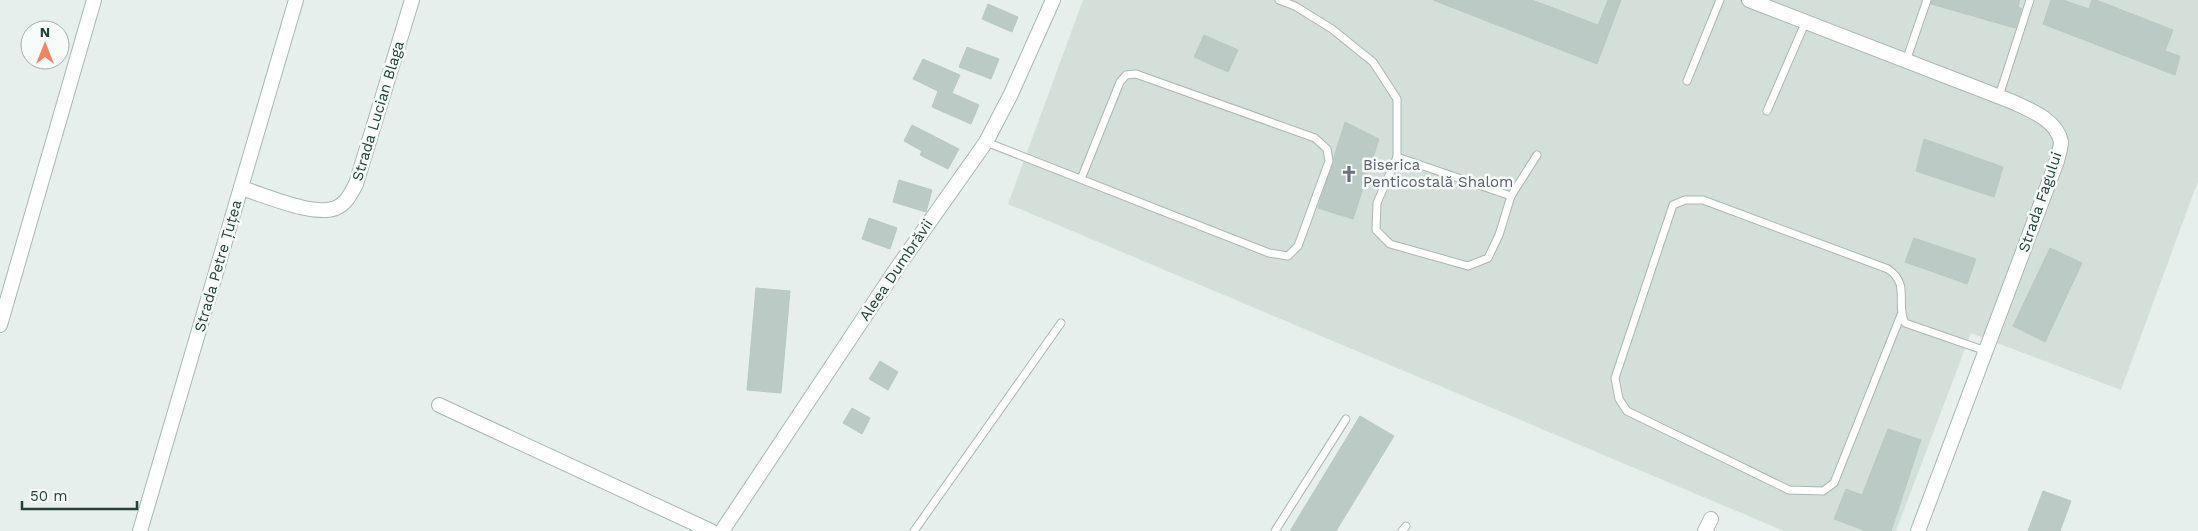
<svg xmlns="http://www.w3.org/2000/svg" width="2198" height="531" font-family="'Work Sans',sans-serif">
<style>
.built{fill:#d4dfda}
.building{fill:#bbcac4;stroke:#b8c9c2}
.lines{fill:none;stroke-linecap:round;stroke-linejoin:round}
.service-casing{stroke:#a8b8b2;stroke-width:9}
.minor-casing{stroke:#a8b8b2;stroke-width:16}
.service{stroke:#fff;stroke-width:7}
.minor{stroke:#fff;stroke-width:14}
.labels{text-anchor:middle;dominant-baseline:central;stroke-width:5;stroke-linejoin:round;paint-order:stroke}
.street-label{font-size:15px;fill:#24423a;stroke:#f7fbf9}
.worship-label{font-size:15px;fill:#5b616d;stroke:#f7fbf9;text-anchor:start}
</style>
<rect width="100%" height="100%" fill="#e6efeb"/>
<path class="built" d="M1083,0H2198V181L2121,390L1971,333L1896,531H1784L1008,204Z"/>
<g class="building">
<path d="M1433,0H1532L1598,25L1608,0H1621L1597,64Z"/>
<path d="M1932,0H2020L2018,7L2022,9L2015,28L1931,4Z"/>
<path d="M2051,0H2063L2089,9L2092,0H2096L2173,30L2165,51L2180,56L2175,75L2043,24Z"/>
<path d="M988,4L1018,17L1012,32L982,19Z"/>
<path d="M1204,35L1238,50L1228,72L1194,57Z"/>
<path d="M967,47L999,59L991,79L959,67Z"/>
<path d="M923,59L960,75L952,93L979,105L971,124L932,107L938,91L913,79Z"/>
<path d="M1345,122L1379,139L1353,219L1318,208Z"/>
<path d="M912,125L959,149L948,169L920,155L922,151L904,141Z"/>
<path d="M1924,139L2003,167L1994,197L1916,171Z"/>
<path d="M899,180L932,190L926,212L893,202Z"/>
<path d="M869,218L897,228L890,249L862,239Z"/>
<path d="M1914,238L1976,259L1967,284L1905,262Z"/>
<path d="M2050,248L2082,263L2045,342L2013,326Z"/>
<path d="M756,288L790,291L781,393L747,390Z"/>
<path d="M880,361L898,372L888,390L869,379Z"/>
<path d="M852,408L870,418L862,434L843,423Z"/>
<path d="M1360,416L1394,436L1336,531H1290Z"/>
<path d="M1888,429L1921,440L1891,531H1866L1834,519L1846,489L1862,495Z"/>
<path d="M2043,491L2071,501L2060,531H2028Z"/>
</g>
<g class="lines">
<g class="service-casing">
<g id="service">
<path d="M1279,0L1295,6L1332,29L1373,62L1397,99V157L1377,203L1376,230L1390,244L1468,266L1488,258L1499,235L1511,196L1537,155"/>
<path d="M1906,61L1927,0"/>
<path d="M1687,81L1720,0"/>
<path d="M1999,96L2030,0"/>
<path d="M1767,111L1806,21"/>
<path d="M986,142L1269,253L1288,256L1298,246L1329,161L1327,149L1315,138L1136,74L1126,75L1120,82L1081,179"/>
<path d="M1397,157L1511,196"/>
<path d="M1901,315L1834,483L1823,491L1789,490L1627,411L1619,399L1615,378L1673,205L1685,200H1703L1888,269C1911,285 1895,303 1905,323L1986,351"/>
<path d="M914,531L1061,323"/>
<path d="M1275,531L1346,419"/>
<path d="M1402,531L1406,526"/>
</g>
</g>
<g class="minor-casing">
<g id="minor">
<path d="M1749,0L2013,102C2030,110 2057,120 2061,142C2061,147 2058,156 2057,161L1918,531"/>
<path d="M241,188C265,195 313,217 336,208C347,203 351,193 356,184L412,0"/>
<path d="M0,325L94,0"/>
<path d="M439,405L711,531"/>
<path d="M140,531L296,0"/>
<path d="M722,531L897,268L986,142L1011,94L1053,0"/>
<path d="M1705,531L1711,519"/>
</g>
</g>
<use href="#service" class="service"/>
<use href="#minor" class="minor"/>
</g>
<defs>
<g id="church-bare" transform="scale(1.35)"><path d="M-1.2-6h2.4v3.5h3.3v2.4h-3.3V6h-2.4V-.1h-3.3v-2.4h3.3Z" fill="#6b7280" stroke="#f7fbf9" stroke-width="2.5" paint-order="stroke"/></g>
</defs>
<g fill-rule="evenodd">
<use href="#church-bare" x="1349" y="174"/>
</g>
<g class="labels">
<g class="street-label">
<text transform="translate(378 111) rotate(-73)">Strada Lucian Blaga</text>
<text transform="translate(2040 202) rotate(-71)">Strada Fagului</text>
<text transform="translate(218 266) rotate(-74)">Strada Petre Țuțea</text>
<text transform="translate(896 270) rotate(-56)">Aleea Dumbrăvii</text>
</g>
<g class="worship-label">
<text x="1363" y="165">Biserica<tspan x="1363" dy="17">Penticostală Shalom</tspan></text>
</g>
</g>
<g transform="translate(45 45)"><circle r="24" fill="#f7fbf9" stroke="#a3b1ad"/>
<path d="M0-4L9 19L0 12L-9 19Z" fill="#f4845f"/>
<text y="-8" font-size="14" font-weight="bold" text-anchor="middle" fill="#24423a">N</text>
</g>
<path d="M22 501v8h115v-8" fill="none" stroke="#24423a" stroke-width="2.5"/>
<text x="30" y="501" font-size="15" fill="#24423a" stroke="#f7fbf9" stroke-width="4" paint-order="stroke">50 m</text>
</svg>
